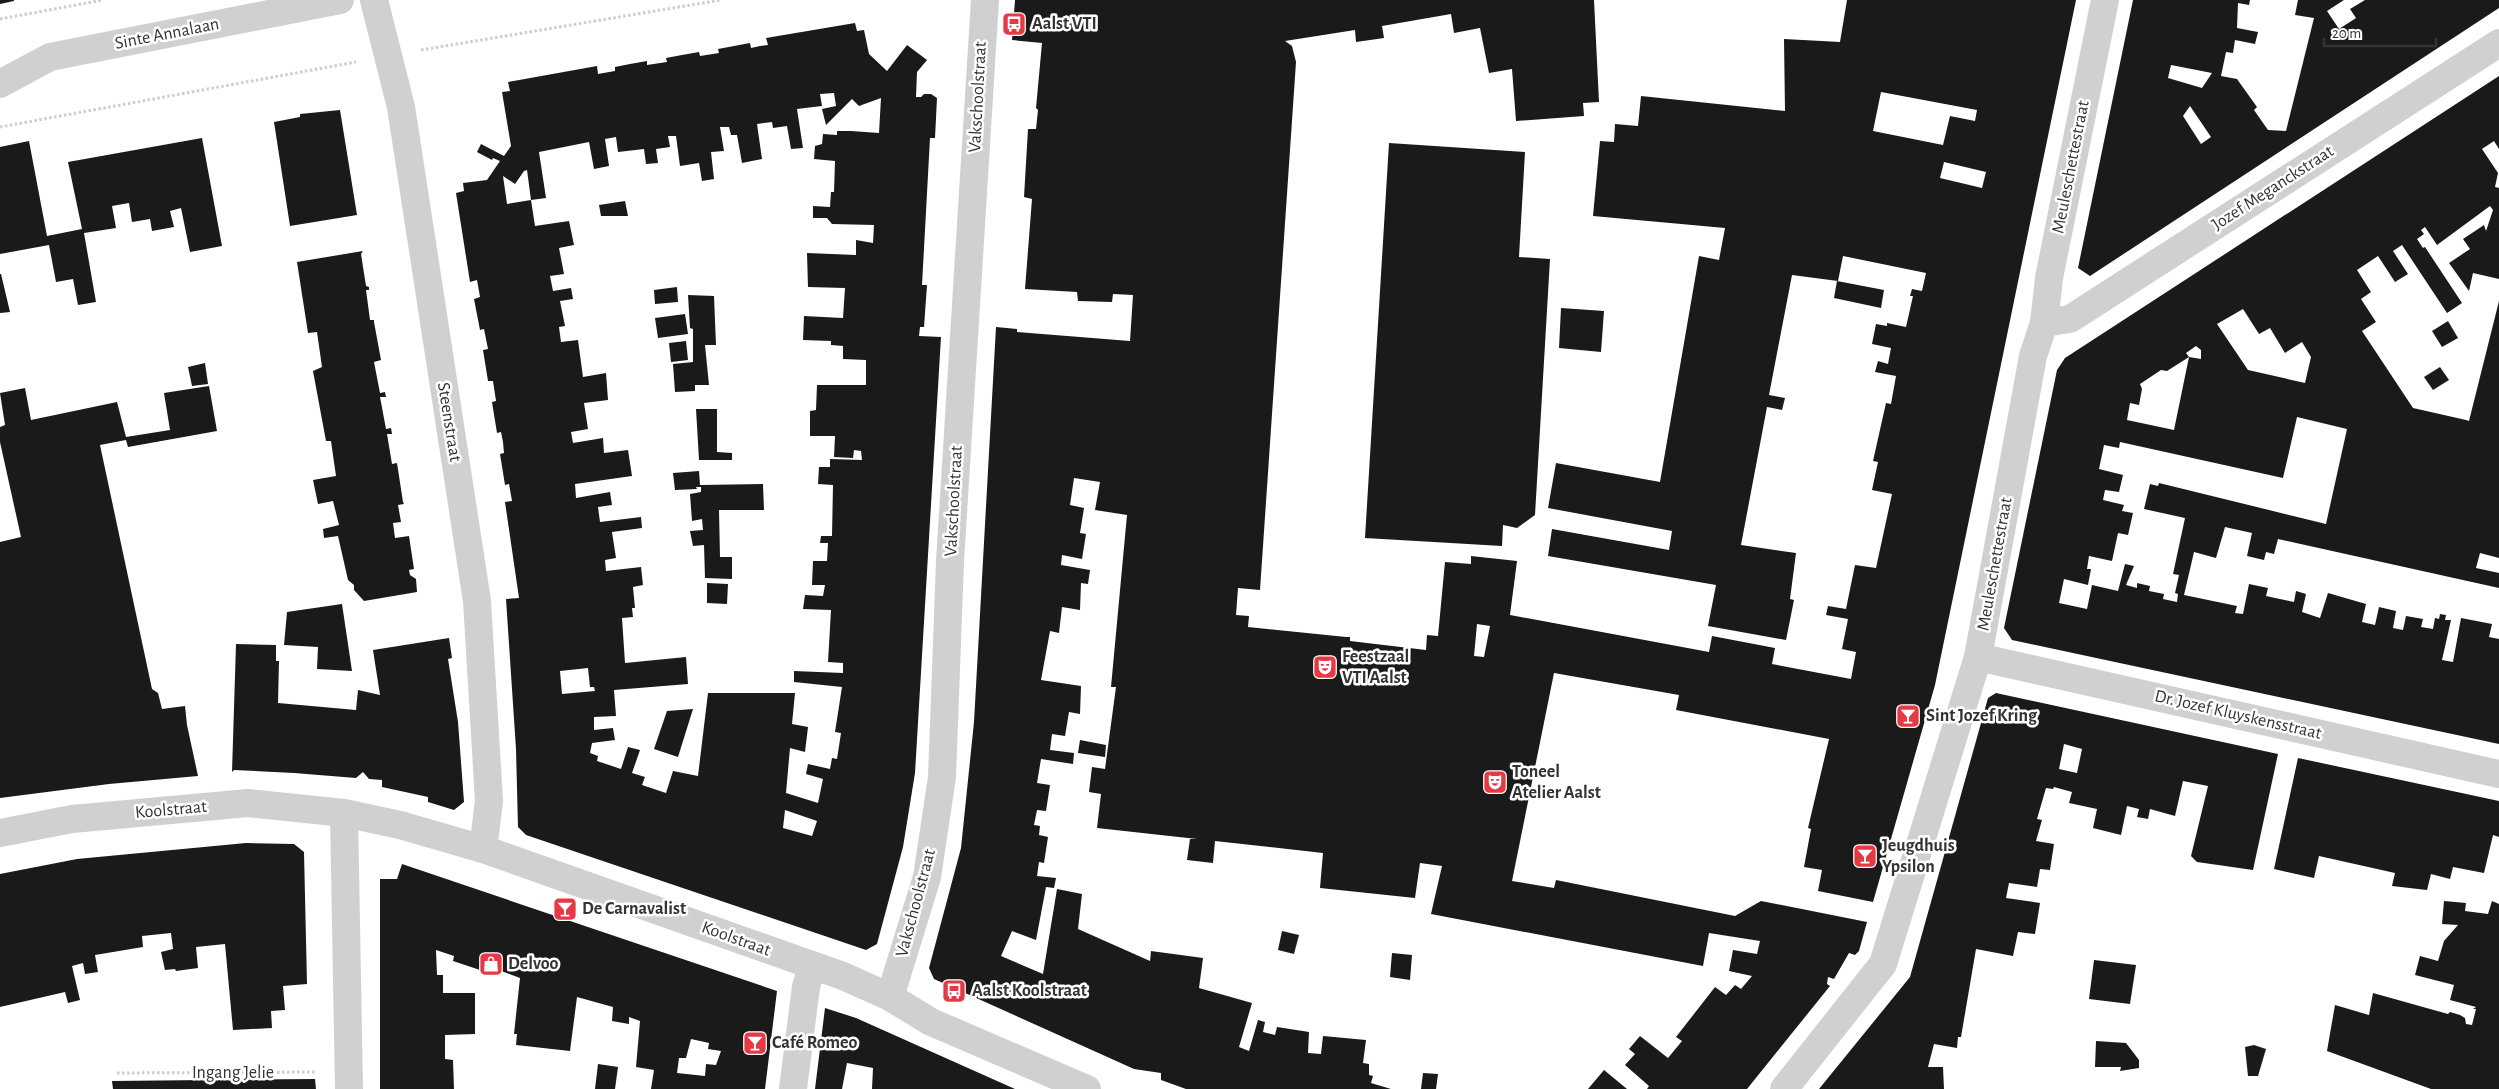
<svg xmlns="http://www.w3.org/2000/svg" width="2499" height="1089" font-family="'Alegreya Sans',sans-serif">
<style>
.building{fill:#1a1a1a;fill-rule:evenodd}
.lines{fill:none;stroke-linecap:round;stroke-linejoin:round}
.path{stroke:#cdcdcd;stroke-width:3;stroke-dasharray:2.5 2.5;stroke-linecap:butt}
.minor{stroke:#d0d0d0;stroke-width:28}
.labels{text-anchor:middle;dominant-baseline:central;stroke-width:5;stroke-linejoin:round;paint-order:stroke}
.poi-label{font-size:18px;font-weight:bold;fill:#333;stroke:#fff;text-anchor:start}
.street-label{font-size:18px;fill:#333;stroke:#fff}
</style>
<rect width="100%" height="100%" fill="#fff"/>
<g class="building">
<path d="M0,0H14V1L0,4Z"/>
<path d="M1015,0H1594L1599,102L1583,103L1584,116L1516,121L1512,69L1489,73L1480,28L1454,33L1451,14L1382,26L1384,38L1356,42L1355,30L1285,41L1292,46L1296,62L1260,590L1238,588L1236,615L1249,616L1248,627L1346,637H1350V641L1426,650L1427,635L1438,636L1445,562L1471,564V556L1517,561L1510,615L1709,652L1712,636L1775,648L1772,664L1851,679L1856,652L1842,649L1848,619L1826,615L1828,606L1846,609L1855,565L1876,568L1892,494L1872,490L1878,462L1873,461L1886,403L1891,404L1896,376L1875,372L1878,361L1888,364L1891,348L1872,344L1876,324L1887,326V323L1906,327L1913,296H1910L1912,289L1922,291L1926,273L1843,256L1838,281L1792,275L1769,395L1785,398L1782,410L1767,407L1741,545L1796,553L1790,599L1794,600L1786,640L1708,626L1716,585L1548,556L1552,529L1669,550L1672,531L1548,508L1556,463L1660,482L1699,256L1719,260L1725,228L1593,216L1600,141L1614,142L1615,124L1638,126L1641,96L1785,111L1784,39L1840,42L1847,0H2076L1935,685L1873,902L1818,891L1822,870L1804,867L1811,829L1808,828L1829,739L1676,710L1679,695L1554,673L1512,881L1554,888L1556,880L1735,916L1761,901L1867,922L1859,951L1855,955L1849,953L1834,979L1828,977L1827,984L1830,986L1747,1089H1647L1649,1086L1625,1065L1635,1054L1629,1049L1640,1036L1668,1058L1682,1041L1676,1037L1715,987L1726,995L1735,985L1741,989L1752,976L1729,971L1733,950L1757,954L1760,941L1709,933L1703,966L1431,914L1442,866L1420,863L1415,898L1320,888L1323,853L1215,841L1213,863L1187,860L1190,839H1197L1097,828L1101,794L1089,792L1092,767L1105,769L1116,687H1111L1127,515L1095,510L1100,482L1074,478L1070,505L1084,508L1080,533L1086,534L1082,559L1062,555L1061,565L1090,570L1088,584L1081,583L1080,610L1062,607L1059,633L1050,631L1041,680L1081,686L1080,714L1069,712L1065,736L1052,734L1050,750L1074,753L1073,764L1041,759L1037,783L1050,785L1046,811L1037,810L1034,825L1040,826L1039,835L1048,837L1044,863L1039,862L1037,876L1056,878L1054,888L1046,887L1036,940L1012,931L1001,956L1043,974L1057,889L1082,894L1078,929L1150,961L1151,951L1203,958L1199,988L1252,1003L1239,1047L1249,1051L1258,1020L1265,1022L1263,1032L1275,1035L1277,1027L1309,1032L1308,1053L1321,1054L1323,1036L1366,1040L1363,1063L1369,1064V1075L1373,1076L1371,1083L1391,1089H1186L1161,1080V1073L1134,1069L934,979L929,968L961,848L974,722L996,327L1017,329V332L1130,341L1133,295L1113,294L1112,302L1078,301L1077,292L1025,289L1032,199L1024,197L1028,129H1036L1038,110L1036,108L1042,43L1012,40ZM1881,92L1977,110L1975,121L1950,116L1943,145L1873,131ZM1944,162L1986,172L1982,188L1940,178ZM1477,624L1490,626L1484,657L1474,656Z"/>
<path d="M2133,0H2250L2249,5L2238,3L2237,28L2258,32L2255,44L2235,40L2233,53L2226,52L2221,76L2237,79L2257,107L2254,110L2268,130L2286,131L2314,18L2295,15L2298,0H2344L2327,11L2339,29L2356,18L2350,9L2365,0H2499V8L2090,276L2078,268ZM2171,65L2212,73L2202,88L2168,78ZM2190,106L2211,137L2201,144L2183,116Z"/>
<path d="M855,23L857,31L864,30L869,54L887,71L907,45L927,60L917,72L916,97H921L924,94H931L937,98L935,138H930L922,285H927L924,327H920L919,336L941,337L915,773L903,847L877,944L866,950L526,835L518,827L516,749L506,599L519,598L505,502L512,501L509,484L505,485L500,454L504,453L503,442L501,432L497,433L492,402L496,401L493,381H488L483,350L488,349L484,329L480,330L474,299L480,297L477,280L470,282L456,193L464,191L463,183L487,180L500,161L493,158L492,160L477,152L481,144L504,156L511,146L502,92L510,91L508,82L597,66L598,74L615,71V67L630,64L647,61V65L667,62L666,58L682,55L699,52L700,56L719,53L718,49L750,43L751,48L760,46L768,45L766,38ZM834,93L836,106L822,109L826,125L852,99L859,106L881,98L879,133L851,131H837V135L823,134L822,144L815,146L814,159L835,161L834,192H831L830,207L813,206V218H827L832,224L874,225L873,243L856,240V255L807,253L808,287L845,288L843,318L804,316L803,340L831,341V345L843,346V359L866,360V385H817L816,410L810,411V436H835L834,457L853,458L854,450L861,451L862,460L830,459V467H819L818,484L833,485L832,536H821L820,543H828L827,561H813L812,585H825L823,596L805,595L803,609L831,610L828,662L843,663V673L794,671V682L842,687L835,732L841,733L837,759L832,758L830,769L808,764L806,774L823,779L818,803L786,793L790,748L805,752L808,727L792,724L795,693H708L698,776L673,771L666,793L642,785L645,777L632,773L640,750L628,747L621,769L597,761L598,756L590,753L592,743L615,740L613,728L594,730V717L616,716L614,690L688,684L686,657L625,663L622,618L633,617L632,608H635L633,587L643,585L641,567L606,571L605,560L616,558L612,532L642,528L641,517L600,522L598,507L612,505L610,492L576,498L575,484L632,476L628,450L604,453L603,438L573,443L571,432L588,429L584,403L608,400L606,373L583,377L578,340L561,342L559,327L565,326L560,301L573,299L571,288L553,291L550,276L564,274L559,248L574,245L569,221L535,226L531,200L507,204L503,176L515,184L524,171L527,170L531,200L546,198L539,152L589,142L594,169L609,166L605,139L616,137L618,152L644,149L646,164L658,163L656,149L670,147L668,136H676L680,166L699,163L702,181L714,179L711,152L724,151L720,127H729L731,135H737L742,163L762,159L757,124L772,122L773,128L787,126L791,149L803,148L797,109L822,106L820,94ZM588,668L590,687H594L595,691L562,694L560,671ZM785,810L817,821L812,836L783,828Z"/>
<path d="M2499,76V149L2494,141L2482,149L2498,173L2495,187L2499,188V279L2473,273L2469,291L2449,263L2470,249L2463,239L2484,225L2486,231L2493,210L2490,206L2437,245L2425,227L2421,230L2424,234L2417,239L2423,248L2425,247L2462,303L2447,313L2402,245L2393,251L2408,274L2395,282L2378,256L2357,270L2371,292L2361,299L2376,322L2362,331L2413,408L2466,420L2469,421L2499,301V558L2480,553L2476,568L2499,573V588L2278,539L2274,554L2266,552L2264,560L2247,556L2252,533L2225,527L2216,558L2194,552L2184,595L2237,606L2235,613L2243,614L2249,584L2268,588L2266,596L2294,602L2296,591L2306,594L2302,612L2320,618L2328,593L2366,604L2362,622L2375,625L2379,607L2396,611L2393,628L2403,630L2406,616L2423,619L2421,627L2433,629L2435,618L2439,619L2440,614L2446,615L2445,620H2451L2442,660L2453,662L2461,618L2492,624L2489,637L2499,639V744L2012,640L2004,628L2057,370L2065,358ZM2243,309L2259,334L2270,328L2285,353L2302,342L2311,357L2305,383L2248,370L2217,324ZM2196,346L2201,350V359L2189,357L2174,430L2127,420L2130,403L2139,405L2142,389L2140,384L2161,370L2167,371L2189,357L2186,353ZM2297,417L2347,429L2326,524L2159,483L2158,486L2150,484L2144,509L2185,518L2173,574L2179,575L2175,593L2178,594L2177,602L2163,599L2164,594L2149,591L2150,586L2137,583V588L2126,585L2134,566L2125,564L2118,591L2092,585L2087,609L2059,603L2064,579L2088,585L2091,569H2087L2089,556L2112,561L2118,533L2128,535L2133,513L2122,511L2124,505L2103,500L2105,490L2119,492L2123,475L2099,469L2104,445L2119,448L2120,442L2283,478Z"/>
<path d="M340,110L357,215L290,226L274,122L300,117V114Z"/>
<path d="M202,138L222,246L190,252L181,208L170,211L174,227L152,231L150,219L132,222L129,203L112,206L116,228L84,233L96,302L78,305L73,279L56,282L49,245L0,254V147L29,141L47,236L82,229L68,162Z"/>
<path d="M1389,143L1525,152L1519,257L1550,259L1535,515L1517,528L1503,525L1502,546L1365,538Z"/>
<path d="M625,201L628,216H601L599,205Z"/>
<path d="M363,251L361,254L366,286L369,287V290H366L370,320H374V322L381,360L374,362L380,393L385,392L386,397H380L386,429L391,428L392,434H387L392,464L397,463L403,502L404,504L398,505L401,522L393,523L395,538L409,536L414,569L409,570L410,575L416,579L417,592L364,601L354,590V585L348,580L338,536L324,538L323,529L339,525L333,501L318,504L313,480L336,476L331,441H326L313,371L322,367L317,332L308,333L297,262Z"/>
<path d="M0,274H1L10,312L0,313Z"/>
<path d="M1837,281L1884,290L1881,308L1834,298Z"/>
<path d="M677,287L678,302L655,304L654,290Z"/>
<path d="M688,295L714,296L716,345H705L709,385H695V391L675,392L673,364L693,362V329L690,328Z"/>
<path d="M1561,308L1604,311L1601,352L1559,348Z"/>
<path d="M685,314L688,334L658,338L655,318Z"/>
<path d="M2448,321L2458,338L2442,347L2432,331Z"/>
<path d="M686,341L688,360L671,362L669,343Z"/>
<path d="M205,363L208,384L192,386L188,367Z"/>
<path d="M2440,367L2449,380L2433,390L2424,377Z"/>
<path d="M209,386L217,431L128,447L126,440L100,445L152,689L158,693L162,709L185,706L187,725L198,776L109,784L0,798V542L21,537L0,442V427L5,425L0,393L25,388L31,420L117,402L126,437L170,430L164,393Z"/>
<path d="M696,409H717V452L732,453V460H699Z"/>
<path d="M699,471L700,485L763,484L764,510H719L720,557H732V579L705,578L704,545L693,546L690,531L703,530L702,519L692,521L690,494L701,492V487H696L697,489L675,490L673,473Z"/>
<path d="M707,583L728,584L727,604L707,603Z"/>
<path d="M342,604L352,671L317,669L318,647L284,645L287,612Z"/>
<path d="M449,638L452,658L448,659L458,722L464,802L454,810L428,802V797L382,787V780L369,779L363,772L356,778L294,773L234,770L232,772L236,644L276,645V661H279L278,703L356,710L358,690L380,695L373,650Z"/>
<path d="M1996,693L2278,754L2253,870L2197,862L2191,856L2208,786L2183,781L2175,816L2150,809L2148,819L2137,817L2139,809L2127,806L2121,835L2093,828L2097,809L2069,803L2072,792L2054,787L2053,789L2046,788L2037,819L2042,820L2036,841L2054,844L2050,870L2040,869L2037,887L2009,883L2006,898L2040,903L2035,934L2018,932L2013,956L1976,949L1961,1037H1958L1957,1048L1934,1044L1928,1067H1943L1944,1089H1819L1910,977L1988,698ZM2064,744L2082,749L2077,773L2059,769Z"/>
<path d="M693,709L678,757L654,749L667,711Z"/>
<path d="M1080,740L1106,745L1105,757L1078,753Z"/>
<path d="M2298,758L2499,801V837L2493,835L2484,873L2453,867L2450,879L2431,874L2427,890L2392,886L2395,873L2319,856L2314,878L2274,869Z"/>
<path d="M246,843L294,844L304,852L307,984L283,986L285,1010L271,1011L272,1028L233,1030L225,944L196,947L198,968L176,971L175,969L165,970L161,952L173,949L171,933L142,936L143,947L95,955L98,972L85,974L83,963L72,966L80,1000L68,1003L65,992L0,1007V874L77,859Z"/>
<path d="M402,864L777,991L765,1089H651L654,1070L636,1067L640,1021L629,1017V1024L612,1021L613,1007L577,997L570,1051L516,1045L517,1034H514L520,978L488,966L486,972L453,961L454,956L436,950L437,975H443V993H475V1034L445,1035V1059L453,1060L454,1089H380V879H397ZM691,1039L709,1043L708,1049L721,1051L716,1065L706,1064L705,1076L677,1073L679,1058H686Z"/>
<path d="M2444,901L2466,903L2465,911L2488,914L2492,901L2499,904V1089H2431L2327,1051L2335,1005L2369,1015L2373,993L2448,1014L2450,1012L2460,1015L2465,1018L2466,1024L2472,1025L2476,1009H2473L2476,1007L2450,1000L2454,985L2415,975L2420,956L2438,961L2444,941L2458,925L2442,924Z"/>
<path d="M1282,931L1299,935L1294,954L1278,950Z"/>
<path d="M1392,953L1412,955L1410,980L1390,977Z"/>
<path d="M2094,960L2136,965L2130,1004L2089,999Z"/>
<path d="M825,1008L856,1018L1015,1089H872L873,1068L847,1063L842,1089H815Z"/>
<path d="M2096,1041L2126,1043L2139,1060V1068L2120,1071L2121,1067H2095Z"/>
<path d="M2254,1045L2266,1049L2258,1076H2248L2245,1047Z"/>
<path d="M598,1064L618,1067L615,1089H595Z"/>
<path d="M1604,1070L1627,1089H1588Z"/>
<path d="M1423,1073L1438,1074L1436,1089H1421Z"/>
<path d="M315,1079L316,1089H113L112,1081Z"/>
</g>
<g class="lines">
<g class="path">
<path d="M0,19L103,0"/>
<path d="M421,50L721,0"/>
<path d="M0,127L356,62"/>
<path d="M117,1073L316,1072"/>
</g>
<g class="minor">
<path d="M374,0L401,107L477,601L489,801L483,849"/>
<path d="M0,84L50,57L340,0"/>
<path d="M2044,323L2070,319L2499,43"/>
<path d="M1978,657L2499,774"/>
<path d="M344,813L349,1089"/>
<path d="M0,833L72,819L248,803L344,813L400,825L483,849L843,976L890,997L931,1022L1087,1089"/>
<path d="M890,997L927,877L942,777L950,561L985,0"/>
<path d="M793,1089L806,987L812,966"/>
<path d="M1784,1089L1883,964L1978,657L2033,356L2044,323L2049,278L2105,0"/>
</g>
</g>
<defs>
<g id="bus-square" transform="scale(1.25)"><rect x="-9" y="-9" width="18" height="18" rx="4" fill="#e63946" stroke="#fff"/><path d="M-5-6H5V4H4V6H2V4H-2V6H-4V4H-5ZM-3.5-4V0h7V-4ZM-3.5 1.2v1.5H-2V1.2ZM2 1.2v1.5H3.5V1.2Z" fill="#fff"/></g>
<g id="theatre-square" transform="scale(1.25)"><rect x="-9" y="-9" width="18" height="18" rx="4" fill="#e63946" stroke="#fff"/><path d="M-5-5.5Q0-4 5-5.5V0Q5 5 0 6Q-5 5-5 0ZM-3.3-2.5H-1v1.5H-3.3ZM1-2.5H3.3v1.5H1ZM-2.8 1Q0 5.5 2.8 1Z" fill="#fff"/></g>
<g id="bar-square" transform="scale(1.25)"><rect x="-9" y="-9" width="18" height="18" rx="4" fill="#e63946" stroke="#fff"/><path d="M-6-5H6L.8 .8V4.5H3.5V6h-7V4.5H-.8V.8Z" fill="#fff"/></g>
<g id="shop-square" transform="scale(1.25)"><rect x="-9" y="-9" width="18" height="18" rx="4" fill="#e63946" stroke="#fff"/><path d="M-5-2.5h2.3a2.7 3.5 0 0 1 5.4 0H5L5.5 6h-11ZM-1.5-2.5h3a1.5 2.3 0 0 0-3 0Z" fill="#fff"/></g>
</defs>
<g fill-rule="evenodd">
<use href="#bus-square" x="1014" y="24"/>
<use href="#theatre-square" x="1325" y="667"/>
<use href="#bar-square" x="1908" y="716"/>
<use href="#theatre-square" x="1495" y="782"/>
<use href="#bar-square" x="1865" y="856"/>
<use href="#bar-square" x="565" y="909"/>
<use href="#shop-square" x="491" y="964"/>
<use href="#bus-square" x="954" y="991"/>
<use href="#bar-square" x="755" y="1043"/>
</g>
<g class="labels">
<g class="poi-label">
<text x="1032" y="24">Aalst VTI</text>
<text x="1342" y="657">Feestzaal<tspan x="1342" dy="21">VTI Aalst</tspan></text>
<text x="1926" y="716">Sint Jozef Kring</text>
<text x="1512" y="772">Toneel<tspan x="1512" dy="21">Atelier Aalst</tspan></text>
<text x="1882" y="846">Jeugdhuis<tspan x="1882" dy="21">Ypsilon</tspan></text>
<text x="582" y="909">De Carnavalist</text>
<text x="508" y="964">Delvoo</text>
<text x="972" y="991">Aalst Koolstraat</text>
<text x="772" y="1043">Café Romeo</text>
</g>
<g class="street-label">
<text transform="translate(167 34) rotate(-11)">Sinte Annalaan</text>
<text transform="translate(978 97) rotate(-87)">Vakschoolstraat</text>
<text transform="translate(2071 167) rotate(-79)">Meuleschettestraat</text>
<text transform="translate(2273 188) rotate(-33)">Jozef Meganckstraat</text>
<text transform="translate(449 422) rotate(81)">Steenstraat</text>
<text transform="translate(954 501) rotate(-87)">Vakschoolstraat</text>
<text transform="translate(1995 564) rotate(-80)">Meuleschettestraat</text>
<text transform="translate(2238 715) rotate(13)">Dr. Jozef Kluyskensstraat</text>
<text transform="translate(171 810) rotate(-5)">Koolstraat</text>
<text transform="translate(916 903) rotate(-75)">Vakschoolstraat</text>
<text transform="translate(736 939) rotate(20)">Koolstraat</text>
<text x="233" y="1073">Ingang Jelie</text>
</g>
</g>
<path d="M2324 38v8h112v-8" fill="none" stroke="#333333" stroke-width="2.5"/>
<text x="2332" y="38" font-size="15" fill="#333333" stroke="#ffffff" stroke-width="4" paint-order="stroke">20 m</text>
</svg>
